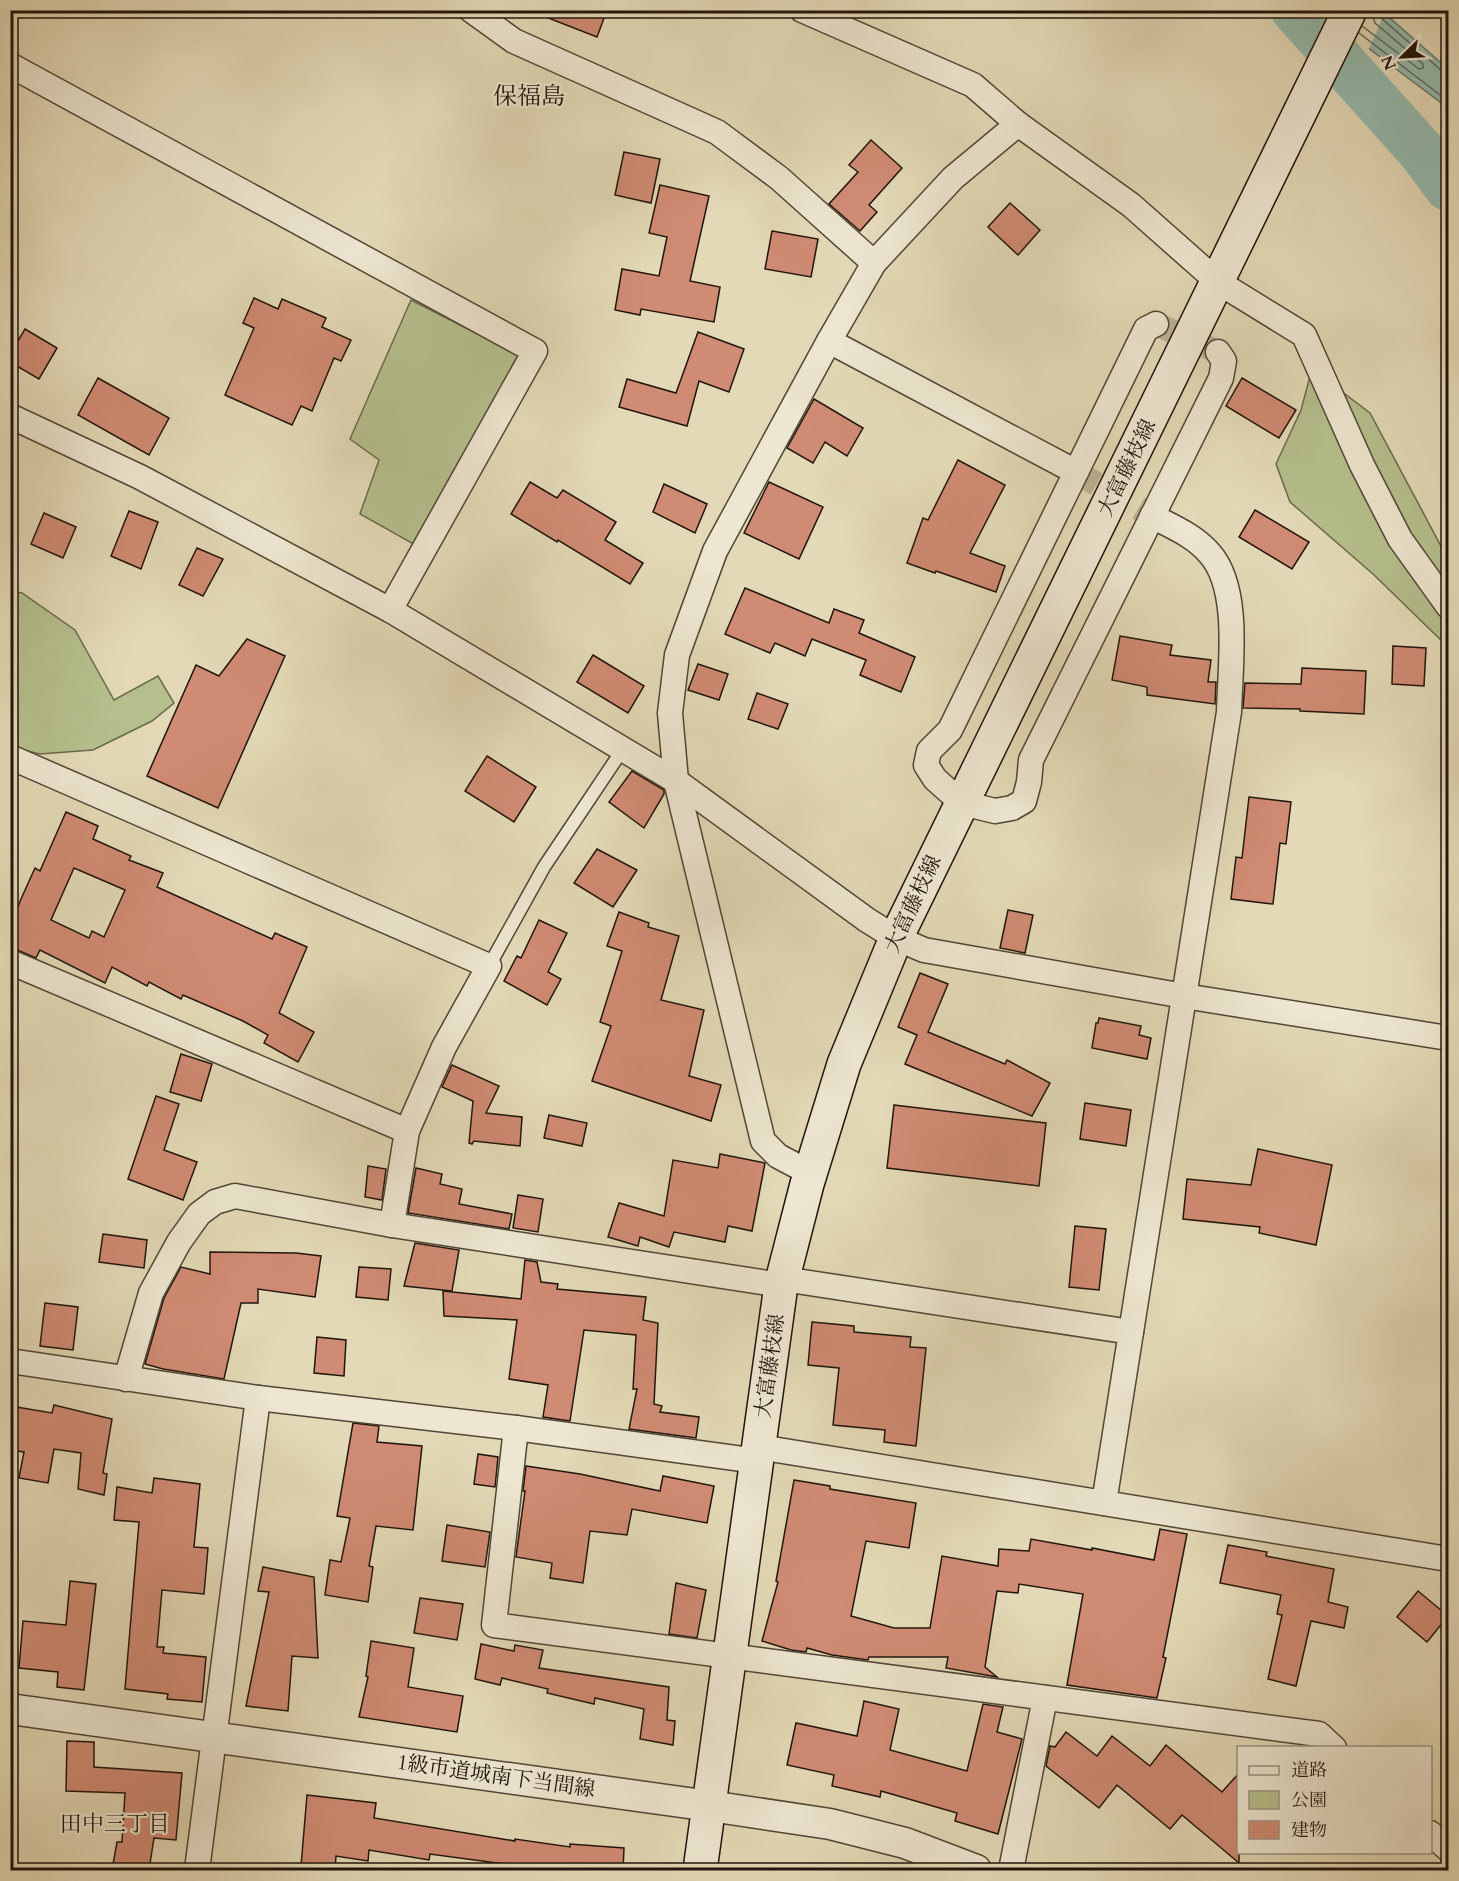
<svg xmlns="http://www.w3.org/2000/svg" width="1459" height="1881" font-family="Cardo,'Noto Serif JP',serif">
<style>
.green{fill:#b5bf8d;stroke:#6a6a4c;stroke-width:1.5}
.water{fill:#95baad;stroke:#66786d;stroke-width:1.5}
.pier{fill:#e3d9b6}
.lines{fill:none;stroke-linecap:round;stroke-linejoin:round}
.shore{stroke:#5a685c;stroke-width:1.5}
.river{stroke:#95baad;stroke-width:48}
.building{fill:#d08b74;stroke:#20150c;stroke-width:1.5;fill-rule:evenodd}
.minor-tunnel{stroke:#bcb294;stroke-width:24;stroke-dasharray:24 12;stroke-linecap:butt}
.service-casing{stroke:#514636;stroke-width:15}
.minor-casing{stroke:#514636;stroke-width:27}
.tertiary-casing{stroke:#514636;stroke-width:33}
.secondary-casing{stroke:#20150c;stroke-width:36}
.service{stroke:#ede6d0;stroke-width:12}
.minor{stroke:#ede6d0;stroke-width:24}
.tertiary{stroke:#ede6d0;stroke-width:30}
.secondary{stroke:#ede6d0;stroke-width:33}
.labels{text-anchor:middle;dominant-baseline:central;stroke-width:4.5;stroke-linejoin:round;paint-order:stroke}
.street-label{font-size:21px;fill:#20150c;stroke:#ede6d0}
.neighbourhood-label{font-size:22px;fill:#20150c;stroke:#ede6d0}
.quarter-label{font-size:24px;fill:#20150c;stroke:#ede6d0}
</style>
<rect width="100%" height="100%" fill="#e3d9b6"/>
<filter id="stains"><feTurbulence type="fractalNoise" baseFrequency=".00333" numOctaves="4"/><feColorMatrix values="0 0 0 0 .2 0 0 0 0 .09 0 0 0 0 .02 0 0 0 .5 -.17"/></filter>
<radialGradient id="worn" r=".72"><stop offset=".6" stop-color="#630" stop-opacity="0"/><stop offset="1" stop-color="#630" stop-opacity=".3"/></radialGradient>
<g class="green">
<path d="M411,300L521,356L417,546L360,514L379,460L350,439Z"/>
<path d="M1312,369L1370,413L1442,548L1448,557V647L1373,574L1290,502L1276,464L1301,410Z"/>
<path d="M11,591L22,593L75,630L114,700L158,676L174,703L152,721L93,750L40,754L11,747Z"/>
</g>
<path class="water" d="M1319,11H1382L1448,69V108Z"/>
<path class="pier" d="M1386,10L1368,51L1316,11Z"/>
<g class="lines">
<g class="shore">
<path d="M1379,10L1381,18L1442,71L1448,73"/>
<path d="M1362,26L1419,69L1423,68V64L1375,23L1371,10"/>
<path d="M1359,33L1448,101"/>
</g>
<path class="river" d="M1295,10L1422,152L1448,187"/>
</g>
<g class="building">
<path d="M533,10H607L597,37L533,12Z"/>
<path d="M871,140L902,168L869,205L877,212L860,231L829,204L858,172L849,165Z"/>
<path d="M624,152L660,159L651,203L615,195Z"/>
<path d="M660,185L709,196L690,281L720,287L714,322L641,309L640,315L615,310L622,269L659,276L667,237L649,233Z"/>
<path d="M1010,203L1040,230L1018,255L988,227Z"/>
<path d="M772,231L818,239L811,277L765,269Z"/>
<path d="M254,298L278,309L282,299L326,318L322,327L351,340L341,361L334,358L312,411L301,406L292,425L225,395L254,328L243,323Z"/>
<path d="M25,329L57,348L39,379L10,362V354Z"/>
<path d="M698,332L744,349L729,392L699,381L687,426L619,407L627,379L676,393Z"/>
<path d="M98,378L169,418L149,455L78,415Z"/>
<path d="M1242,378L1296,410L1279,438L1226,406Z"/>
<path d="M814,399L863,428L847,456L825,442L813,463L787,448Z"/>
<path d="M958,460L1005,485L970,553L1005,566L996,592L936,571L935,573L907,563L923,518L928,520Z"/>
<path d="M530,482L557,498L563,490L616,522L605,540L643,563L630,584L558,540L557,542L511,514Z"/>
<path d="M769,482L823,507L799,559L744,533Z"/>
<path d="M664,484L707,504L695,533L653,512Z"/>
<path d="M1255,510L1309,542L1292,569L1239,537Z"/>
<path d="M129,511L158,522L141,569L111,556Z"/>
<path d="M44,513L76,527L63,558L31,544Z"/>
<path d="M197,548L223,559L203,596L179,585Z"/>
<path d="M745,588L829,623L834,609L864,620L859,633L915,657L901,692L860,675L866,660L812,639L805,656L775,643L770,653L725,634Z"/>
<path d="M1120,636L1172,645L1170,655L1211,660L1208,682H1216L1215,704L1147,695V687L1112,680Z"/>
<path d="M247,639L285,656L218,808L147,776L196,665L219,676Z"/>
<path d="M1393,646L1426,648L1424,686L1392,684Z"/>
<path d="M593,655L644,686L628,713L577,682Z"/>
<path d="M698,664L728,674L719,700L688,690Z"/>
<path d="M1302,668L1366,671L1364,714L1300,711V709L1243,708L1245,683L1301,684Z"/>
<path d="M757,693L788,704L778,729L748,719Z"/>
<path d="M487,756L536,787L514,822L465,791Z"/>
<path d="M632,771L664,790V794L644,828L609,802Z"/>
<path d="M1249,797L1291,802L1286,844L1280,843L1273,904L1231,899L1236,857L1242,858Z"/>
<path d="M66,812L98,826L93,839L131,856L129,860L163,873L157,887L272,939L275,933L307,947L279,1013L314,1032L298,1062L264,1043L268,1035L243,1021L183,995L181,999L149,982L147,986L112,967L105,983L40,950L36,958L10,947V927L21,899L35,868L40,871ZM74,868L125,890L104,937L92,931L89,938L51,920Z"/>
<path d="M597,849L637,870L613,907L574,883Z"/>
<path d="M1008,910L1033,915L1025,953L1000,948Z"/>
<path d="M619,912L649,923L648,927L679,936L661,1000L704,1010L689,1076L721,1085L711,1121L592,1081L611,1026L600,1022L622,951L607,946Z"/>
<path d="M539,920L567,933L548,972L561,979L547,1005L504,981L517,956L521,958Z"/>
<path d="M920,973L948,984L928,1032L1005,1064L1007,1060L1050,1083L1032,1116L905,1064L917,1035L898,1027Z"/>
<path d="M1099,1018L1141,1026L1139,1035L1151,1038L1147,1059L1092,1048L1096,1023H1098Z"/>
<path d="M181,1054L212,1064L201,1101L170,1092Z"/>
<path d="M452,1065L499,1086L486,1113L522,1117L520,1146L474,1141L472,1144L469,1143L473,1101L442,1087Z"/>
<path d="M156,1096L179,1104L164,1150L197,1162L183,1200L128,1179Z"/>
<path d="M1085,1103L1131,1110L1126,1146L1080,1139Z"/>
<path d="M894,1105L1046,1123L1039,1186L887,1168Z"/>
<path d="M549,1115L587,1123L582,1146L544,1138Z"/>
<path d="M1258,1149L1332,1165L1316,1245L1259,1233L1260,1227L1183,1219L1187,1179L1251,1185Z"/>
<path d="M720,1154L765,1163L752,1231L728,1226L725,1242L674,1232L669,1247L640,1237L638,1246L608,1237L619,1203L664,1216L673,1160L718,1168Z"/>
<path d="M368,1166L386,1169L382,1200L365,1197Z"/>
<path d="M416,1168L442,1174L440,1184L462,1189L459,1204L512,1214L509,1229L408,1213Z"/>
<path d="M518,1195L543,1199L538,1232L513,1228Z"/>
<path d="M1075,1226L1106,1229L1099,1290L1069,1287Z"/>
<path d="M103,1234L147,1240L144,1268L99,1262Z"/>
<path d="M415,1243L459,1250L452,1291L404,1286Z"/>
<path d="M210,1252L296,1253L321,1256L315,1297L258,1289V1303H241L224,1379L163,1369L145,1364L164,1298L181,1267L210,1274Z"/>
<path d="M525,1260L537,1262L541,1282L558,1284L557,1289L646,1297L643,1320L658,1323L654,1404L662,1406L660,1412L699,1417L696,1438L629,1429L637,1389H633L636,1335L584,1330L570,1421L543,1417L548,1385L509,1379L517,1320L444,1316L443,1291L521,1299Z"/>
<path d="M359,1267L391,1269L388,1300L356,1297Z"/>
<path d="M45,1303L78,1307L73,1350L40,1346Z"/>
<path d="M812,1322L854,1326V1332L911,1337L910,1347L926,1348L916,1446L884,1442L885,1430L833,1425L839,1368L808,1365Z"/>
<path d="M317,1337L346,1340L344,1376L314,1373Z"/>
<path d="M54,1405L112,1419L103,1473L107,1474L104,1495L78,1489L81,1453L54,1449L48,1483L19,1478L24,1452L10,1450V1406L52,1413Z"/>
<path d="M353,1423L379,1426L377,1442L422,1446L413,1530L376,1526L369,1566L373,1567L368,1602L325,1595L330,1560L341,1562L350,1518L337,1516Z"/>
<path d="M478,1454L498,1457L495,1487L474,1484Z"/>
<path d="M526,1466L580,1474L660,1491L663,1476L714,1486L707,1523L632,1509L627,1535L590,1531L583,1583L550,1578L552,1563L516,1557L525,1491H523Z"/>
<path d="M154,1478L200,1484L194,1547L208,1548L204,1594L162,1590L157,1647H164L163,1653L206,1657L202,1702L167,1699L168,1694L125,1689L139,1522L114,1520L117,1487L152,1493Z"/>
<path d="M794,1480L830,1486V1489L916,1503L909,1548L866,1541L851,1616L894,1628H930L942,1556L998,1566L999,1549L1029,1551L1031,1539L1092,1550V1548L1154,1560L1160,1529L1187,1534L1163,1657L1166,1658L1157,1698L1067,1685L1083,1594L1019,1584L1018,1593L997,1591L985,1667L997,1677L946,1668L948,1657H869L868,1660L832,1655L807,1648L806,1652L791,1650L762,1641L778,1582L776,1581Z"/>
<path d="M447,1525L490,1532L485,1567L442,1561Z"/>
<path d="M1228,1545L1267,1552L1266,1556L1334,1569L1328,1602L1348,1607L1344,1628L1311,1621L1296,1686L1268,1679L1282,1615L1277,1614L1281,1595L1220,1583Z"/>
<path d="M263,1567L314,1577L318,1658L292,1656L288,1711L246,1706L269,1592L258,1591Z"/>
<path d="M70,1581L96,1584L84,1690L57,1687L58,1672L19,1668L23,1621L66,1625Z"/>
<path d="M676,1583L706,1590L697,1638L669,1634Z"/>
<path d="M1418,1591L1448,1616L1427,1642L1397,1617Z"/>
<path d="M420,1598L463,1604L457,1640L414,1633Z"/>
<path d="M371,1641L414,1648L408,1687L463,1696L457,1732L359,1717L368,1677L366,1676Z"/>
<path d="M481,1644L514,1651L515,1645L543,1650L539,1668L669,1687L667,1720L675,1721L673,1745L640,1739L644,1709L595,1698L594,1704L547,1693L548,1689L502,1678L500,1685L475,1679Z"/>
<path d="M864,1701L899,1709L890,1750L967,1771L983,1704L1003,1707L997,1732L1022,1739L998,1834L955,1821L957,1813L881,1791L880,1797L832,1786L834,1775L787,1765L796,1723L857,1736Z"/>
<path d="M1066,1732L1097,1756L1112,1736L1150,1766L1166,1745L1222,1792L1239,1773V1863L1182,1815L1170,1829L1117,1785L1099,1808L1046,1766L1050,1746L1055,1747Z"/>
<path d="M67,1741L94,1742V1767L182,1773L176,1840L154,1838L149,1870H112L117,1842H122L125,1793L66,1791Z"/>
<path d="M307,1795L376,1803L374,1818L515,1841V1839L570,1847V1844L624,1848L623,1870H548L430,1854L429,1860L369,1850L368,1861L336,1856L335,1869L301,1866Z"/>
</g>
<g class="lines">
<g class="minor-tunnel">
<path d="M1156,324L1218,352"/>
<path d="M1076,472L1152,516"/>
</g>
<g class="service-casing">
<path id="service" d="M489,966L544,867L623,749"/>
</g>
<g class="minor-casing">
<g id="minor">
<path d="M471,10L514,41L717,132L779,178L874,263"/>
<path d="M802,10L973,85L1018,124L1131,205L1218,282L1304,335L1362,465L1400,539L1448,606"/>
<path d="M10,65L535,351L390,610"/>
<path d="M1156,324L1146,329L950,730L929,751L926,765L935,779L962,803L995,811L1012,808L1024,801L1029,782L1031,760L1221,378L1224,361L1218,352"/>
<path d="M829,341L1076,472"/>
<path d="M10,416L140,477L390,610L676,781L867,920L896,938L924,950L1184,996L1448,1038"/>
<path d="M10,757L489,966L444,1047L407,1131L392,1225"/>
<path d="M10,962L407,1131"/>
<path d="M810,1173L778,1156L763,1141L676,781L670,713L677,655L715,551L829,341L874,263L953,178L1018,124"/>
<path d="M783,1279L1131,1332"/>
<path d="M10,1361L258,1398L516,1428L757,1461"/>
<path d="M126,1379L151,1293L179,1242L199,1214L215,1202L235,1196L392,1225L781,1285"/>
<path d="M516,1428L494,1625L1319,1734L1334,1748"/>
<path d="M759,1447L1448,1559"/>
<path d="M1104,1503L1229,712C1230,667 1241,589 1210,554C1195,536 1173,527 1152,516"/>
<path d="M1430,1833L1448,1849"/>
<path d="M197,1870L258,1398"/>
<path d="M1011,1870L1045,1698"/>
</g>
</g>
<g class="tertiary-casing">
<path id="tertiary" d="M10,1709L710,1806L830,1824L905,1843L976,1870"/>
</g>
<g class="secondary-casing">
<path id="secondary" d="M700,1870L781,1285L807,1184L844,1064L896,938L1350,10"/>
</g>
<use href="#service" class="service"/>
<use href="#minor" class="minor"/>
<use href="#tertiary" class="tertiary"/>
<use href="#secondary" class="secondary"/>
</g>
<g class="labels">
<g class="street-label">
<text transform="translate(1127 468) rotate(-64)">大富藤枝線</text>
<text transform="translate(913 904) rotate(-65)">大富藤枝線</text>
<text transform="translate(770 1366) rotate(-82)">大富藤枝線</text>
<text transform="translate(496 1776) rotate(8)">1級市道城南下当間線</text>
</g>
<g class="neighbourhood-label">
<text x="115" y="1824">田中三丁目</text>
</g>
<g class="quarter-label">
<text x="529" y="96">保福島</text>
</g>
</g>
<rect width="1459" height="1881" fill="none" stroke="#e3d9b6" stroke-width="36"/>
<rect x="12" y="12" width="1435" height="1857" fill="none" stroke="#20150c" stroke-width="3"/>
<rect x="18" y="18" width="1423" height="1845" fill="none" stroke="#20150c" stroke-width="1.5"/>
<rect x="1237" y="1746" width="195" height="108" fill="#ede6d0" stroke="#9b9282" stroke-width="1.5"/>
<rect x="1249" y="1766" width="30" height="9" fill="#ede6d0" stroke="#9b9282" stroke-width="1.5"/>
<text x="1291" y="1776" font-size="18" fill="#20150c">道路</text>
<rect x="1249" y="1791" width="30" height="18" fill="#b5bf8d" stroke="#9b9282" stroke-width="1.5"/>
<text x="1291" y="1806" font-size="18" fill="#20150c">公園</text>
<rect x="1249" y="1821" width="30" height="18" fill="#d08b74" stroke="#9b9282" stroke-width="1.5"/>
<text x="1291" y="1836" font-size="18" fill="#20150c">建物</text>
<g transform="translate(1402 57) rotate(246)" stroke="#ede6d0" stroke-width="4.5" paint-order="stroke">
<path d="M0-4.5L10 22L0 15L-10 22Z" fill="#20150c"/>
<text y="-9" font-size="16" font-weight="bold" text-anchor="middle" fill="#20150c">N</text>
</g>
<rect width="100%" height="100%" filter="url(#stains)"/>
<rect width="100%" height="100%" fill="url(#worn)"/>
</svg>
